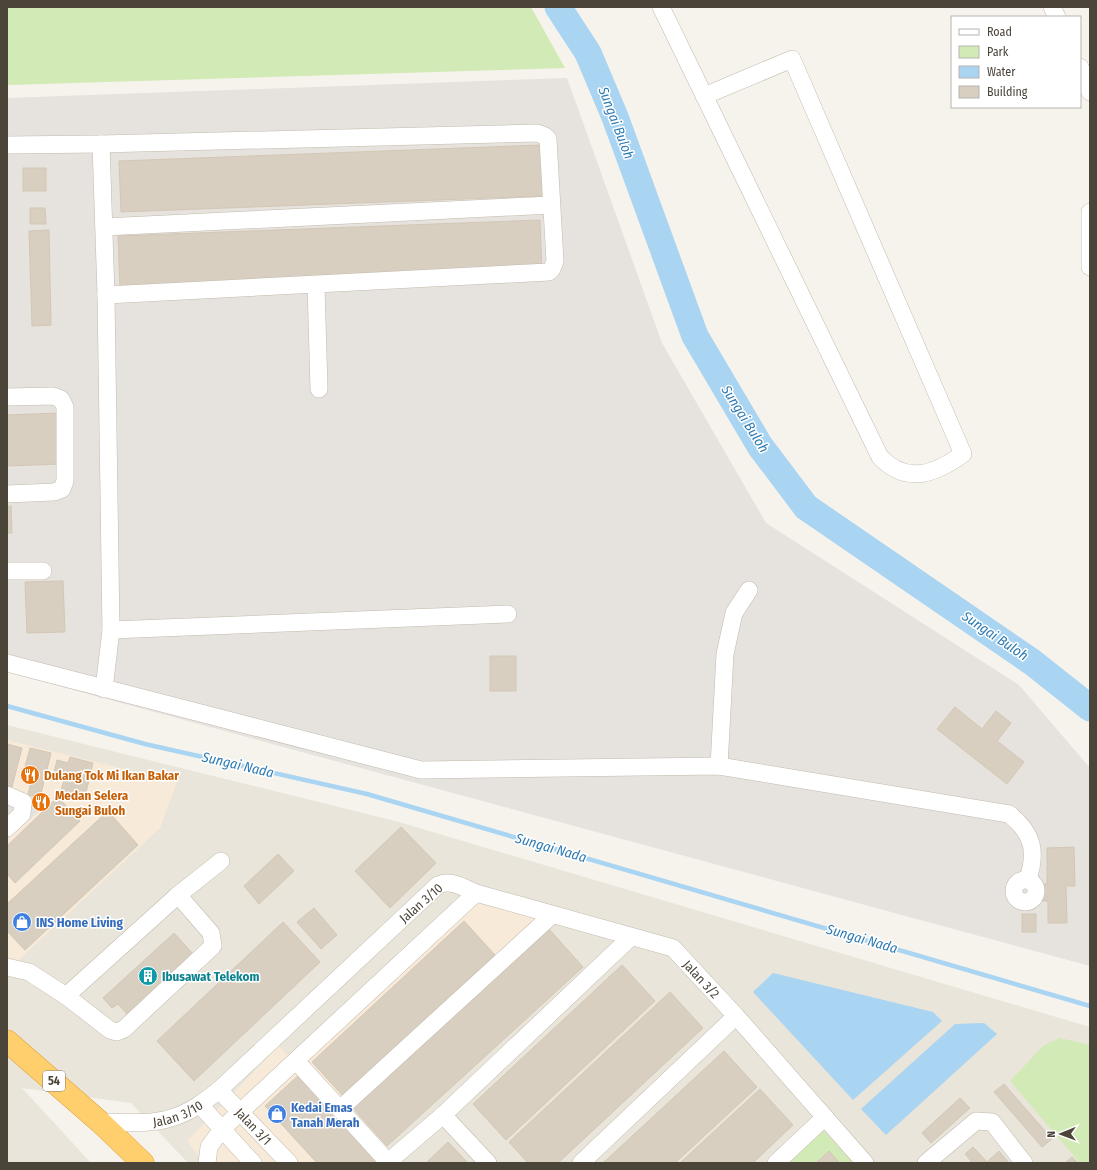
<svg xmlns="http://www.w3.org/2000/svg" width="1097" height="1170" font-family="'Fira Sans Condensed',sans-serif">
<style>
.residential{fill:#eae5da}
.commercial{fill:#f7ead8}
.industrial{fill:#e6e2dd}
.green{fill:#d2eab5}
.parking{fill:#e5e3e0}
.water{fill:#a9d4f2}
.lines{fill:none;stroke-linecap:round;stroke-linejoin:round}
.stream{stroke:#a9d4f2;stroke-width:4.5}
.river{stroke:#a9d4f2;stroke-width:27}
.building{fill:#d8cfc1;stroke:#d3c7b4}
.minor-casing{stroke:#c2bbae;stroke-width:18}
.highway-casing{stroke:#e0a43c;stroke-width:23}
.minor{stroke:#fff;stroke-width:17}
.highway{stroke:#ffcf6e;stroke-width:22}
.labels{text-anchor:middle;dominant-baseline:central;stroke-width:3;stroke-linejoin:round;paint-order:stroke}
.shield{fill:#fff;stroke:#817c74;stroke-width:1}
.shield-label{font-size:12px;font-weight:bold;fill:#4b4439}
.food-label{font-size:13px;font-weight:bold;fill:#c56008;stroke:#fff;text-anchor:start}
.street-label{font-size:13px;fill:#4b4439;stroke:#fff}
.shop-label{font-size:13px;font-weight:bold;fill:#366cbe;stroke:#fff;text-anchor:start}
.culture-label{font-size:13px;font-weight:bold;fill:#0d838f;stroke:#fff;text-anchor:start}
.water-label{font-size:14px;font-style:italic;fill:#2e7ab2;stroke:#fff}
</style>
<rect width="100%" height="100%" fill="#f6f3ec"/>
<path class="residential" d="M7,725L399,822L1090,1027V1163H188L131,1103L22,1088L91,1163H7Z"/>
<g class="commercial">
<path d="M7,740L177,782L160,828L7,971Z"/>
<path d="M477,900L543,917L340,1103L304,1064Z"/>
<path d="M279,1046L386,1163H204L187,1141Z"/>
</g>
<path class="industrial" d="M567,78L662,343L766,523L1019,685L1090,768V966L7,672V98Z"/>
<g class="green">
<path d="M7,7H531L565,68L7,85Z"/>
<path d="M1060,1038L1090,1045V1163H1080L1010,1081L1044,1045Z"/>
<path d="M823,1130L853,1163H788Z"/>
</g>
<path class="parking" d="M7,792L48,803L7,840Z"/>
<g class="water">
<path d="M773,973L933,1012L942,1021L853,1100L753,992Z"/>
<path d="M984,1023L997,1034L886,1135L861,1109L955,1024Z"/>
</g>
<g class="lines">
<path class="stream" d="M7,706L145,744L367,794L1090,1006"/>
<path class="river" d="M558,7L588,53L615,117L695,336L760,446L806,507L1032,662L1090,708"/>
</g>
<g class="building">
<path d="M541,145L543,196L121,212L119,161Z"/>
<rect x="23" y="168" width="23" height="23"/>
<path d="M30,208H45L46,224H30Z"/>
<path d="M540,220L542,271L120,287L118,236Z"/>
<path d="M49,230L51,325L32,326L29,231Z"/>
<path d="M58,413L60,464L7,466V415Z"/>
<path d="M11,506L12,533H7V507Z"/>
<path d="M63,581L65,632L27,633L25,582Z"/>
<rect x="490" y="656" width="26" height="35"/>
<path d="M955,707L982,729L996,711L1011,723L997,741L1024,762L1007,784L937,729Z"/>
<path d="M7,744L22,748L12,787L7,786Z"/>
<path d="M30,748L51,753L40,798L28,795L31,781L22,778Z"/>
<path d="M70,757L93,763L84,801L60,794L64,780L53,777L57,760L68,763Z"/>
<path d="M58,797L80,821L15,883L7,874V846Z"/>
<path d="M108,811L138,845L25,950L7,931V904Z"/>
<path d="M401,827L436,863L390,908L355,871Z"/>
<path d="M1074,847L1075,886H1066L1067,923H1048V901H1040L1039,884H1047V848Z"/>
<path d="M278,854L294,871L259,904L244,886Z"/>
<path d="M314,908L337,935L321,949L297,922Z"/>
<rect x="1022" y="914" width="14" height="18"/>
<path d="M464,921L495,955L343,1096L312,1062Z"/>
<path d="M283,922L320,962L194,1081L157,1041Z"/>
<path d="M548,928L583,967L387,1146L353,1108Z"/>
<path d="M174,933L193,954L128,1015L118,1004L112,1008L103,998Z"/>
<path d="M622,965L655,1001L506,1140L473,1104Z"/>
<path d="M670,992L703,1028L558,1163H528L509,1142Z"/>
<path d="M724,1051L757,1087L675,1163H603Z"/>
<path d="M301,1073L382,1163H317L265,1106Z"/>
<path d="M1004,1084L1052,1139L1042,1147L994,1092Z"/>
<path d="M760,1089L793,1125L753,1163H680Z"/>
<path d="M960,1098L970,1108L931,1143L922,1133Z"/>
<path d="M448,1142L468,1163H426Z"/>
<path d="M973,1147L987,1162L999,1151L1009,1163H969L971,1161L965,1154Z"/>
<path d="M829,1151L840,1163H816Z"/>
<path d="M1072,1157L1078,1163H1065Z"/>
</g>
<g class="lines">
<g class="minor-casing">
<g id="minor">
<path d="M661,7L880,457C907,485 935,474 963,454L792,59L704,96"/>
<path d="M1052,7L1057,17"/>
<path d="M1080,67L1090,92"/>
<path d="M101,144L106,295L111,630L104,689"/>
<path d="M7,145L101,144L537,133L545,136L548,139L555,261L552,269L549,272L106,295"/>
<path d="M1090,212V267"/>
<path d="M104,227L551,205"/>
<path d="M316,285L319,389"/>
<path d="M7,397L53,396L61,399L65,407V481L62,489L54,492L7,494"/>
<path d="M7,571H43"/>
<path d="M111,630L508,614"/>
<path d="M7,663L421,770L719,766L1009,814C1033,833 1037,851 1028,879"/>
<path d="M719,766L725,654L734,613L749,590"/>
<path d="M7,795L23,802L22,814L7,828"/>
<circle cx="1025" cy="891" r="11"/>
<path d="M7,967L29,972L66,996L178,895L221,861"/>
<path d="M66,996L110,1030L117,1032L124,1029L213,946L211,933L178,895"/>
<path d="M296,1061L389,1163"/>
<path id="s1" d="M219,1090L289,1163"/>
<path d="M200,1105L253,1163"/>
<path d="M340,1109L552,915"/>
<path d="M443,1115L488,1163"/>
<path id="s2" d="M100,1122C121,1122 151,1125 171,1118C189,1113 204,1102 219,1090L438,885C451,879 464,888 476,893L673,948L736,1016L865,1163"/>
<path d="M388,1162L443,1115L631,937"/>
<path d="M207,1163L209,1147L222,1129L476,893"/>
<path d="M581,1163L736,1016"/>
<path d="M776,1163L825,1117"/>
<path d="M926,1163L976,1121L992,1122L1024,1163"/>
</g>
</g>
<g class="highway-casing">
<path id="highway" d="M7,1041L100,1122L143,1163"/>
</g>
<use href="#minor" class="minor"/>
<use href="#highway" class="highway"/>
</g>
<defs>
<g id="restaurant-disc" transform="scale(1)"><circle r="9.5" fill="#e8710a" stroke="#fff"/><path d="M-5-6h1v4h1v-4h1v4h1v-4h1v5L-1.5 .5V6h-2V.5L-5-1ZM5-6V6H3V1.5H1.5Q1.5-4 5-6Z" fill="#fff"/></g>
<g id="shop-disc" transform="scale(1)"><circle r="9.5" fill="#3f7fe0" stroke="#fff"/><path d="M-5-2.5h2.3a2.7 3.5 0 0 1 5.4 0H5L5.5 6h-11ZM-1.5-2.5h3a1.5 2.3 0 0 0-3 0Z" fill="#fff"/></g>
<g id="building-disc" transform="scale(1)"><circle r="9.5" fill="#0f9aa8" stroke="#fff"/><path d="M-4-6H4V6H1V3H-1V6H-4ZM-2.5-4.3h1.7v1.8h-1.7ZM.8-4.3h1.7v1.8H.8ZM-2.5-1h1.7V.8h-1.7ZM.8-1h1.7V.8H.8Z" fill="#fff"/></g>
</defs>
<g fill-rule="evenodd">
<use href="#restaurant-disc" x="30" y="775"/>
<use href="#restaurant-disc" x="41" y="802"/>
<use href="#shop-disc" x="22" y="922"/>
<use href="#building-disc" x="148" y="976"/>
<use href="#shop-disc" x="277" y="1114"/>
</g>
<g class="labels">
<rect class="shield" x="43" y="1071" width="22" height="20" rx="3"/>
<g class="shield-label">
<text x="54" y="1081">54</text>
</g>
<g class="food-label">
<text x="44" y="775">Dulang Tok Mi Ikan Bakar</text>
<text x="55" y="795">Medan Selera<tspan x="55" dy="15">Sungai Buloh</tspan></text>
</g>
<g class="street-label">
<text transform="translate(421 903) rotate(-41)">Jalan 3/10</text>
<text stroke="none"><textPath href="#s2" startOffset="714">Jalan 3/2</textPath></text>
<text stroke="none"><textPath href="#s2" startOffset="79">Jalan 3/10</textPath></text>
<text stroke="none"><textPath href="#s1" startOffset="50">Jalan 3/1</textPath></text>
</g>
<g class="shop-label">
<text x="36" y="922">INS Home Living</text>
<text x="291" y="1107">Kedai Emas<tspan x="291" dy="15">Tanah Merah</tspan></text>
</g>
<g class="culture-label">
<text x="162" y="976">Ibusawat Telekom</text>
</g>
<g class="water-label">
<text transform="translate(616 123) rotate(69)">Sungai Buloh</text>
<text transform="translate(745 419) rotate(58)">Sungai Buloh</text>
<text transform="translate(995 636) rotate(34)">Sungai Buloh</text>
<text transform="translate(238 765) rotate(13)">Sungai Nada</text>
<text transform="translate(551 848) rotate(16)">Sungai Nada</text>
<text transform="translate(862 939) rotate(16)">Sungai Nada</text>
</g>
</g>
<rect width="1097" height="1170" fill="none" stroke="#4b4439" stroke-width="16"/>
<rect x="951" y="16" width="130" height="92" fill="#ffffff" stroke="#b7b4b0"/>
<rect x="959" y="29" width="20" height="6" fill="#ffffff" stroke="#b7b4b0"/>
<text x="987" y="36" font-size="12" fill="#4b4439">Road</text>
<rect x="959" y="46" width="20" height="12" fill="#d2eab5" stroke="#b7b4b0"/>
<text x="987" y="56" font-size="12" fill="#4b4439">Park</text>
<rect x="959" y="66" width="20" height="12" fill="#a9d4f2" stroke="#b7b4b0"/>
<text x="987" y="76" font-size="12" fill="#4b4439">Water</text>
<rect x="959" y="86" width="20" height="12" fill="#d8cfc1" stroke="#b7b4b0"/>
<text x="987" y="96" font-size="12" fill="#4b4439">Building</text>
<g transform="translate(1061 1134) rotate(269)" stroke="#ffffff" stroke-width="3" paint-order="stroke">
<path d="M0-3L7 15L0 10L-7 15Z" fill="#4b4439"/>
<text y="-6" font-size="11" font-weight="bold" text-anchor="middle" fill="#4b4439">N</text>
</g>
</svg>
